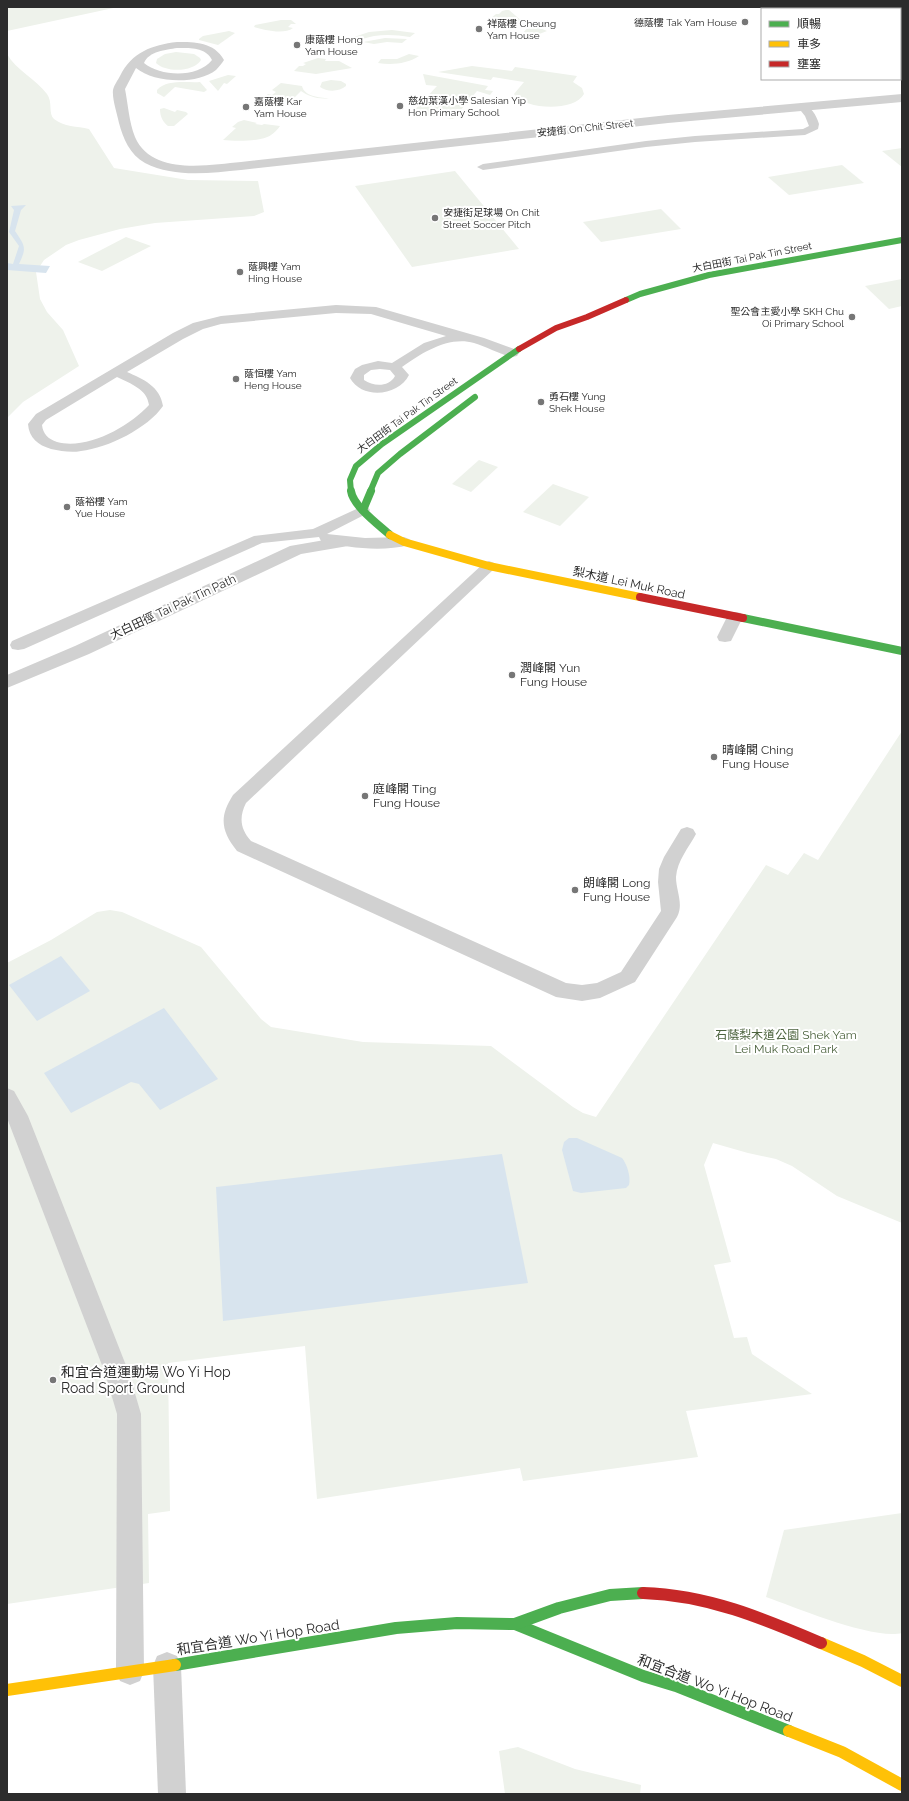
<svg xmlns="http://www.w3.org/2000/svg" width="909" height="1801" font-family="Raleway,'Noto Sans TC',sans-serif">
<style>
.green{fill:#eef2eb}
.water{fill:#d8e4ee}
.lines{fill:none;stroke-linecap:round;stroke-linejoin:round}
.lane{fill:#d1d1d1;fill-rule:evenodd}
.street{fill:#d1d1d1;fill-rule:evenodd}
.fast-far2{stroke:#4caf50;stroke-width:6}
.fast-far1{stroke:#4caf50;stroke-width:8}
.fast{stroke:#4caf50;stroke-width:12}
.slow-far1{stroke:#ffc107;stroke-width:8}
.slow{stroke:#ffc107;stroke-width:12}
.jam-far2{stroke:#c62828;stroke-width:6}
.jam-far1{stroke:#c62828;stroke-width:8}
.jam{stroke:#c62828;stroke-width:12}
.poi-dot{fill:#767676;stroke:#fff;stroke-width:1.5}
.labels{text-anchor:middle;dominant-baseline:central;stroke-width:4;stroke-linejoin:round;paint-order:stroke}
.far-poi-label{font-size:10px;fill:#2c2c2c;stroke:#fff;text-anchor:start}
.far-street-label{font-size:10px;fill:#2c2c2c;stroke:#fff}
.street-label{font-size:12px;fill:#2c2c2c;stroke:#fff}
.poi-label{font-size:12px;fill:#2c2c2c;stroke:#fff;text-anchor:start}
.park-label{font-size:12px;fill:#4c633e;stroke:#fff}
.near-poi-label{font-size:14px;fill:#2c2c2c;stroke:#fff;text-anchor:start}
.near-street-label{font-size:14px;fill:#2c2c2c;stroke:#fff}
</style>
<rect width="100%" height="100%" fill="#fff"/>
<g class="green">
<path d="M7,7H118L7,31Z"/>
<path d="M506,10H509L523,22L519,23L507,20L506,22L493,20L491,18L496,14H499L502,11Z"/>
<path d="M281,20H291L296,24H291L288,27L293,28C284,35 264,30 254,27L255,25Z"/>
<path d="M529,26L540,28L547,31L529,38L517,40Z"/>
<path d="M392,30L415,33L410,37C398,35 386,34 374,36C363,38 357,42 345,40L369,32Z"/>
<path d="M229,31L235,33L218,45L199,40V39L203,36Z"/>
<path d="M385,38L407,39L402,43L387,42L374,44L363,42Z"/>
<path d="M176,52L194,54L200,58L201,60C194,72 166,73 156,63L157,59L165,54Z"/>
<path d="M7,54C16,70 36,79 47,94C53,102 48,114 54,119C64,127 77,126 89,129L114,168L188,180L258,181L264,212L254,216L155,223L120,229L79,240L66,245L44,260L36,272L40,299L47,312L63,330L79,366L23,402L7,418Z"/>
<path d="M409,54L419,56C407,64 392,65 378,63L381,59H397Z"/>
<path d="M318,58L326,59L325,61H339L352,68L316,74L294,71L299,66H303L306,64L303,63Z"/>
<path d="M472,66L512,71L515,67L577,76L573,82L582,88L584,94C574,112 525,110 514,94L524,82L493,77L491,80L438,72Z"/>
<path d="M423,74L488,86L485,90L493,91L490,95L477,91L453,119L412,113L437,86L426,85Z"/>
<path d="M228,75L236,76L227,84L224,83L218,91L209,81Z"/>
<path d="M331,80L341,81L346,84V86C339,92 327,92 320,87L322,82Z"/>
<path d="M200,82L207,90L204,92L175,87L164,97L157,93V90C167,79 187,83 200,82Z"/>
<path d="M281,83L302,86C304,96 319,98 329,98C319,100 308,96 301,91L289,103L281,101L279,103L262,99L268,94L272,95L276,92L272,90Z"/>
<path d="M164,108L175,112L177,110L186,112L188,114L174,126H168C163,122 160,117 160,109Z"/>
<path d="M244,120L257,123L255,124L262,125L264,124L280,126C278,129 274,133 271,135C262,142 234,141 223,140L236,128L232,127L238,122Z"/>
<path d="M902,148V167L882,151Z"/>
<path d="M842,165L864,183L789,195L768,177Z"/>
<path d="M455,171L519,249L412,267L355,186Z"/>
<path d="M661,209L681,229L601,242L583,222Z"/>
<path d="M126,237L151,246L102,271L78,262Z"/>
<path d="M902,279V306L889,309L865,286Z"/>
<path d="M479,460L498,467L471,492L452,484Z"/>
<path d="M553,484L589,497L560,526L523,512Z"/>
<path d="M902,731V1223L837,1196L792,1166L776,1159L748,1153L713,1143L704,1165L731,1262L714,1265L734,1338L747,1337L752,1354L812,1394L686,1411L698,1457L523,1481L520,1468L317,1499L305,1346L168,1363L170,1511L148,1514L149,1583L7,1604V963L51,940L97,912L110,910L122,912L201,947L261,1019L271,1027L363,1042L491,1046L573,1107L583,1113L596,1117L766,865L788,875L804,853L818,860Z"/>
<path d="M902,1513V1633C873,1640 797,1608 766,1597L784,1530Z"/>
<path d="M518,1747L575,1769L641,1785L640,1794H505L499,1751Z"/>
</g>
<g class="water">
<path d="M26,205L21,210L15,231C25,246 27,247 19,264L50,266L46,273L7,270V263L13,264L19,246L9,232L14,210L11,206Z"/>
<path d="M61,956L90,991L37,1021L9,985Z"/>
<path d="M164,1008L218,1079L160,1110L139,1084L131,1082L71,1113L44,1073Z"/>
<path d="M569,1138H577L622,1158C627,1164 631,1177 629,1185L626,1188L581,1193L573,1191L562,1150L564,1142Z"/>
<path d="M502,1154L528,1283L223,1321L216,1187Z"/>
</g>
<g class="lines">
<g class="lane">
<path d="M862,7H876L874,9H860Z"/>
<path d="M902,9V16L900,17V10Z"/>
<path d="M902,38V44L900,45V39Z"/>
<path d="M802,103C810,105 817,116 819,124L818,129L805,135L695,142L646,147L483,170L477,167L483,164L646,141L695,136L803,129L809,126L805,116L797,106Z"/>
<path d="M336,305L376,307L484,338L517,350L519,353L517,356L512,357C499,354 487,347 474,343C448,336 422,353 402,367L409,375C399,396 362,400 350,378L355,369L362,365L378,361L392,363L424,343L446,336L371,314L336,313L221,324L203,329L183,339L127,372C143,379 160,386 163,406C148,428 108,448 81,451C71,453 61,451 51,449C38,445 29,438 28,424L36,414L173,333L193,323L221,316ZM380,369L390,370L395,376C389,387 374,387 364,380V375L371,370ZM117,377C131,384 147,389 149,405C129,427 87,450 57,442C48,439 43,434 42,425L46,420Z"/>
<path d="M363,506L368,507L370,510L368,513L327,534L365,538L404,537L409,539L412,542L409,545C382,552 348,548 321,541L319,537L262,543L24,649L18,650L12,649L10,645L12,641L254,536L313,529Z"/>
<path d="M489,561L494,563L497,566L494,569L246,803C239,817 240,829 251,841L566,983L582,985L597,983L621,972L661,911L658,882L659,869L664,857L681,829L687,827L693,829L696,834C689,847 677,861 676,877C676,891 684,904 677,917L635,982L600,998L582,1001L556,997L237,851C221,831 219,817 233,795L484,563Z"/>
<path d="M735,612L741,613L743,617L731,641L725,642L719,641L717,637L729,613Z"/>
<path d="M7,1088L14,1091L28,1116L129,1373L141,1414L144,1671L140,1681L130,1685L120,1681L116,1671L117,1414L105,1373L7,1118Z"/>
<path d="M167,1652L177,1656L181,1666L186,1794H158L153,1666L157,1656Z"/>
</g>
<g class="street">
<path d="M177,42C195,42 214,42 224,60C222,63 219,67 216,70C197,85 154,83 136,68L125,89C128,104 129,122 135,137C152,176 208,165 241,162L668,115L902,94V102L668,123L241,170C210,173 174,178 145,163C130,155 123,138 119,123C117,113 112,99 113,90C114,85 118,80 120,76C132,52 152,45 177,42ZM177,48C189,48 206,47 212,60C198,78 161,77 144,63C149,51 166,50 177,48Z"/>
<path d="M342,537L348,538L351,542L348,546L301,554L89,654L7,688V675L75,646L290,546Z"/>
</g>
<g class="fast-far2">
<path d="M626,300L640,294L709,275L902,240"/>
<path d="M351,492L350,480L356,466L382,444L519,349"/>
<path d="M370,492L378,473L400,454L475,397"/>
</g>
<g class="fast-far1">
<path d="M351,491C353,506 379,525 390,535"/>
<path d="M363,510L371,491"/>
<path d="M743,618L902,651"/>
</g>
<g class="fast">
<path d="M515,1624L643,1676L676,1686L789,1731"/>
<path d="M175,1665L396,1628L457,1623L515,1624L559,1608L610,1595L643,1593"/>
</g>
<path class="slow-far1" d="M390,535L404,542L489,566L640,597"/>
<g class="slow">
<path d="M821,1643L863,1661L902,1681"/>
<path d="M7,1690L175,1665"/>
<path d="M789,1731L842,1752L902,1785"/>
</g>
<path class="jam-far2" d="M519,349L556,328L587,317L626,300"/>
<path class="jam-far1" d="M640,597L743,618"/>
<path class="jam" d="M643,1593C708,1595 762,1618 821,1643"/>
</g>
<g class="poi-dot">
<circle cx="745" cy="22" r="4"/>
<circle cx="479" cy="29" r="4"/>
<circle cx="297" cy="45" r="4"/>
<circle cx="400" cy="106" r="4"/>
<circle cx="246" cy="107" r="4"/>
<circle cx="435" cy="218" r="4"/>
<circle cx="240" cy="272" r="4"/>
<circle cx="852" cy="317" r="4"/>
<circle cx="236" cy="379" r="4"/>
<circle cx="541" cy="402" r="4"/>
<circle cx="67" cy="507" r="4"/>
<circle cx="512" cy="675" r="4"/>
<circle cx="714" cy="757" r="4"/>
<circle cx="365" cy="796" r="4"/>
<circle cx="575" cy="890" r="4"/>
<circle cx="53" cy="1380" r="4"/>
</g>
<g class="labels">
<g class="far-poi-label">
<text x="737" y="22" text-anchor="end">德蔭樓 Tak Yam House</text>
<text x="487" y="23">祥蔭樓 Cheung<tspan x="487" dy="12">Yam House</tspan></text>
<text x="305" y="39">康蔭樓 Hong<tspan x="305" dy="12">Yam House</tspan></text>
<text x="408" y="100">慈幼葉漢小學 Salesian Yip<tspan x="408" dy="12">Hon Primary School</tspan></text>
<text x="254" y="101">嘉蔭樓 Kar<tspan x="254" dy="12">Yam House</tspan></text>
<text x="443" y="212">安捷街足球場 On Chit<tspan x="443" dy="12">Street Soccer Pitch</tspan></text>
<text x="248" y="266">蔭興樓 Yam<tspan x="248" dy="12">Hing House</tspan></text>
<text x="844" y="311" text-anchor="end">聖公會主愛小學 SKH Chu<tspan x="844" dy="12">Oi Primary School</tspan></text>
<text x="244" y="373">蔭恒樓 Yam<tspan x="244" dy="12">Heng House</tspan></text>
<text x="549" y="396">勇石樓 Yung<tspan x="549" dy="12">Shek House</tspan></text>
<text x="75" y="501">蔭裕樓 Yam<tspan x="75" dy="12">Yue House</tspan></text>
</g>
<g class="far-street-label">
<text transform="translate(585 128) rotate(-6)">安捷街 On Chit Street</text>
<text transform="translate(752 257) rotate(-11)">大白田街 Tai Pak Tin Street</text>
<text transform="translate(407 415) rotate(-36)">大白田街 Tai Pak Tin Street</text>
</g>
<g class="street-label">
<text transform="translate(629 583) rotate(12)">梨木道 Lei Muk Road</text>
<text transform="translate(173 607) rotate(-25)">大白田徑 Tai Pak Tin Path</text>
</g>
<g class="poi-label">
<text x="520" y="668">潤峰閣 Yun<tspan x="520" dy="14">Fung House</tspan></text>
<text x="722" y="750">晴峰閣 Ching<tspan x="722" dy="14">Fung House</tspan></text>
<text x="373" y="789">庭峰閣 Ting<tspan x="373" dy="14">Fung House</tspan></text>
<text x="583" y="883">朗峰閣 Long<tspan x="583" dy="14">Fung House</tspan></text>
</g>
<g class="park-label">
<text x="786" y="1035">石蔭梨木道公園 Shek Yam<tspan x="786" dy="14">Lei Muk Road Park</tspan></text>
</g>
<g class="near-poi-label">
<text x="61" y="1372">和宜合道運動場 Wo Yi Hop<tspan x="61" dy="16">Road Sport Ground</tspan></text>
</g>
<g class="near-street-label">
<text transform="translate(258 1637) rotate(-9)">和宜合道 Wo Yi Hop Road</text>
<text transform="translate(715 1688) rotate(21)">和宜合道 Wo Yi Hop Road</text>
</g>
</g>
<rect width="909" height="1801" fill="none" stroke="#2c2c2c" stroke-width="16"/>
<rect x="761" y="8" width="140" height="72" fill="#ffffff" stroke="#ababab"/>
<rect x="769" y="21" width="20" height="6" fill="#4caf50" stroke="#ababab"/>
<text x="797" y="28" font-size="12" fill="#2c2c2c">順暢</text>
<rect x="769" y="41" width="20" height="6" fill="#ffc107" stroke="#ababab"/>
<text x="797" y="48" font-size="12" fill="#2c2c2c">車多</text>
<rect x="769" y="61" width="20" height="6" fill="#c62828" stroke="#ababab"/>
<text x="797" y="68" font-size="12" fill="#2c2c2c">壅塞</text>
</svg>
